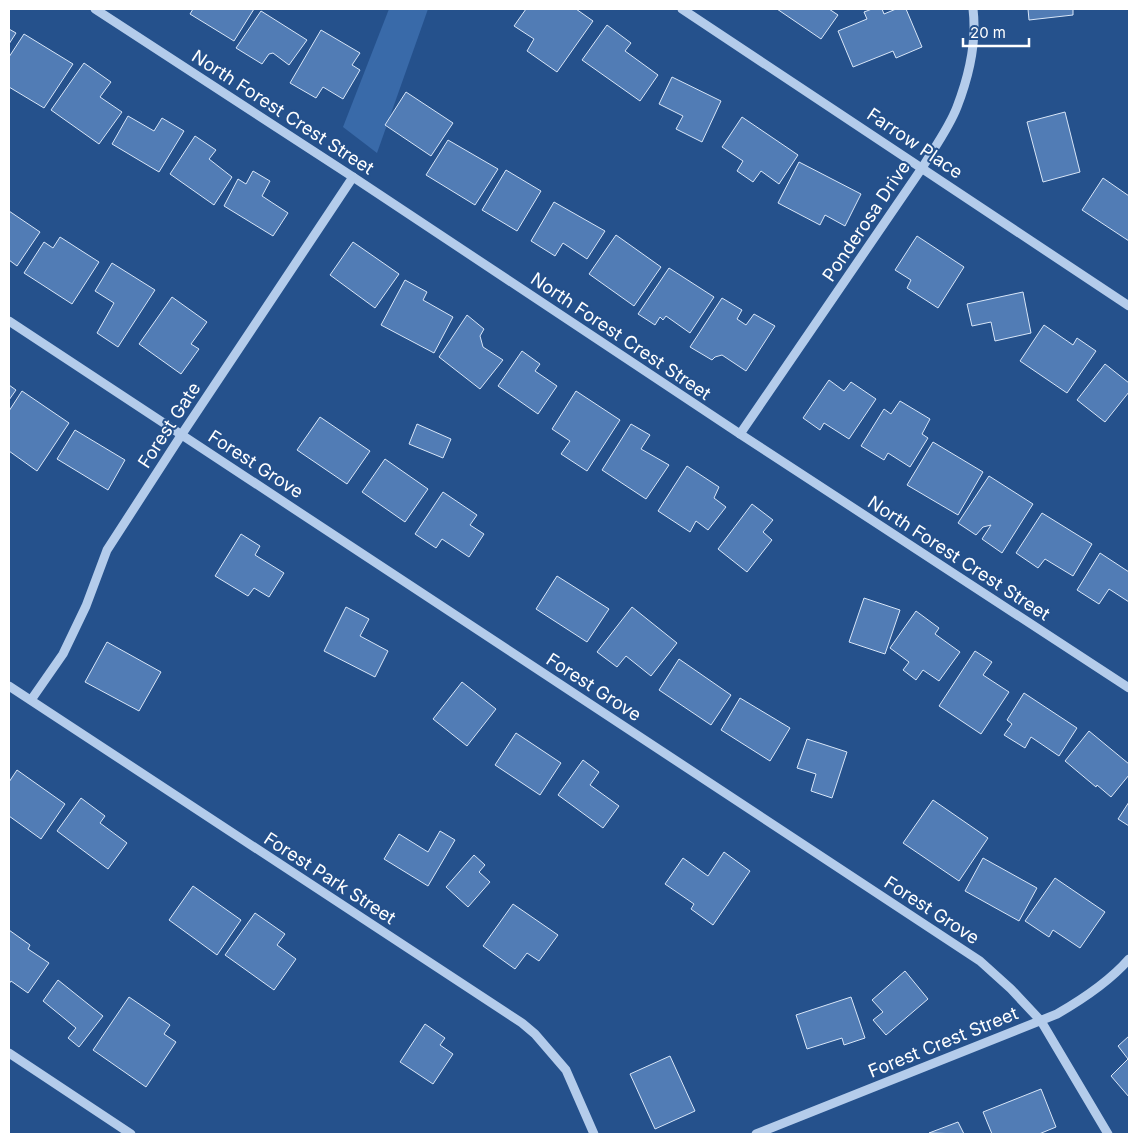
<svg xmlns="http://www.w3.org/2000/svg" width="1138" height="1143" font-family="Inter,sans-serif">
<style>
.green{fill:#396aa9}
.building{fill:#517cb5;stroke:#d8e6f8}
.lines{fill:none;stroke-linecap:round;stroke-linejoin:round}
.minor{stroke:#b4cceb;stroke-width:9}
.labels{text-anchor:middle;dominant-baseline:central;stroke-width:4;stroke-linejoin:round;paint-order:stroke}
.street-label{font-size:18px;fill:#fff;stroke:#25518c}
</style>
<rect width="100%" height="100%" fill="#25518c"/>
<path class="green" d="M389,9H428L377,153L343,127Z"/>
<g class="building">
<path d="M193,9H254L234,41L190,14Z"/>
<path d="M526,9H576L593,21L557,72L527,51L534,39L514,26Z"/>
<path d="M777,9H829L838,15L821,39Z"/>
<path d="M872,9H882L884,14L896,9H906L922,47L896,58L893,51L853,67L838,31L867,19L864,12Z"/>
<path d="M1028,9H1073V15L1029,20Z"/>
<path d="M261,11L307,40L289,65L273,53L269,54L262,64L236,48Z"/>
<path d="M607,25L631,43L625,51L658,75L640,101L582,60Z"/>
<path d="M9,29L16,33L9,44Z"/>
<path d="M321,30L360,53L352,65L360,70L343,99L323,87L316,98L290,83Z"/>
<path d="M24,34L73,64L44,108L9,87V57Z"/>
<path d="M84,63L111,82L100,97L122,112L99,144L51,110Z"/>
<path d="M672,77L721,101L702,142L676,129L683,116L659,104Z"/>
<path d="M406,92L453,123L431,156L385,125Z"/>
<path d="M1065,112L1080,172L1043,182L1027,122Z"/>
<path d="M128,116L154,131L162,118L184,131L159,172L112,144Z"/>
<path d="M742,117L798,155L779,184L761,171L753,182L737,171L743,161L722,147Z"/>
<path d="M195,136L216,150L209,159L232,177L214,205L170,174Z"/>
<path d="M448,140L498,169L475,205L426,175Z"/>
<path d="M799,162L861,194L845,226L825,215L820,225L778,203Z"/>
<path d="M506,170L541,191L517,231L482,210Z"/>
<path d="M253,171L270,181L262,196L288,213L273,236L224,206L238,179L246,184Z"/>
<path d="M1103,178L1129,196V241L1082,210Z"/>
<path d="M554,202L605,231L587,259L563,243L555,256L531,241Z"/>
<path d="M9,211L40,232L17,266L9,260Z"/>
<path d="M616,235L661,267L634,306L589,274Z"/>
<path d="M917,236L964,267L938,308L907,288L911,280L895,270Z"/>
<path d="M60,237L99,262L72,304L24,273L44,242L53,248Z"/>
<path d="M353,242L399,274L375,308L330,275Z"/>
<path d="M112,263L155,290L118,347L97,333L114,303L95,291Z"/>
<path d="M669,268L714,297L690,333L666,316L663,320L660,317L655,325L638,314Z"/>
<path d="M405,280L427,292L423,300L453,317L434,353L381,325Z"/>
<path d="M1023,292L1031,333L995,341L991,322L972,326L967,304Z"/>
<path d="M172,297L207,322L191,344L199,349L181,374L139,344Z"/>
<path d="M722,298L742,310L737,319L746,325L754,314L775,326L746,371L722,355L715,357L712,360L690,347Z"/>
<path d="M467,315L484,329L480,336L483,347L503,360L480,389L439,357Z"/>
<path d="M1044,325L1073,345L1077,338L1096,351L1067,393L1020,361Z"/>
<path d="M522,351L540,364L535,371L557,386L538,414L498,386Z"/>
<path d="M1105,364L1129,383V392L1105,422L1077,400Z"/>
<path d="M829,380L844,391L851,382L876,399L849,439L824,423L820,430L803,418Z"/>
<path d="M9,385L16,390L9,400Z"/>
<path d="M22,391L69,423L37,471L9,451V411Z"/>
<path d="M576,391L620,420L587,471L561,454L570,441L552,429Z"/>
<path d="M900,401L930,419L922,434L928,438L910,467L888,453L884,460L861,446L884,409L891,414Z"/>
<path d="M320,417L370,451L347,484L297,450Z"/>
<path d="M417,424L451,439L443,458L409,444Z"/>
<path d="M631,424L650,435L641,449L669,465L646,499L602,470Z"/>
<path d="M75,430L125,460L108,490L57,459Z"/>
<path d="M933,442L983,472L958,515L907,485Z"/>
<path d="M385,459L428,489L405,522L362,492Z"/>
<path d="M687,466L719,487L714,498L726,507L708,530L696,521L690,532L658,511Z"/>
<path d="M989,476L1033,504L1002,553L982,539L991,525L983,527L976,535L958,523Z"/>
<path d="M443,492L477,515L470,525L484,534L469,557L442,539L436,548L415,534Z"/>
<path d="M752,504L773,520L763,532L772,540L747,572L718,549Z"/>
<path d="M1042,513L1092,544L1073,576L1045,559L1038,568L1016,553Z"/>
<path d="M241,534L260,546L255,555L284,573L269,597L254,588L248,596L215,576Z"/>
<path d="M1100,553L1129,572V602L1109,589L1099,604L1077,590Z"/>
<path d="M557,576L609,609L587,642L536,609Z"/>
<path d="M864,598L900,610L885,654L849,642Z"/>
<path d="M346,607L369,619L360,636L388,651L375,677L324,651Z"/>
<path d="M632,607L677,643L651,676L626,656L617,667L597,652Z"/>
<path d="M916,611L939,628L935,634L960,652L939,681L923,670L916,680L903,670L909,662L890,648Z"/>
<path d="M107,642L161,672L139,711L85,682Z"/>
<path d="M975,651L992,662L983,675L1009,692L981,734L939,706Z"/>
<path d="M679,659L731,695L711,725L659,690Z"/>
<path d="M462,682L496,709L467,746L433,719Z"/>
<path d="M1024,693L1077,728L1059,756L1031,737L1025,748L1004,735L1012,724L1007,720Z"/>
<path d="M740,698L790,728L770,761L721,730Z"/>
<path d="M1089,731L1129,764V775L1111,797L1097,785L1096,787L1065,761Z"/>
<path d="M516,733L561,763L540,795L495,765Z"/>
<path d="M807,739L847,752L832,798L811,791L816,774L797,768Z"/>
<path d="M583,760L599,772L590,785L619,806L603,828L558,795Z"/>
<path d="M17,770L65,804L41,839L9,816V782Z"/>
<path d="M81,798L105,816L100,823L127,843L108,869L57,831Z"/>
<path d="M933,800L988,838L959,881L903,843Z"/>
<path d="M1129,802V826L1118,819Z"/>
<path d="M440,831L455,840L428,886L384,859L399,834L428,852Z"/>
<path d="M724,852L750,871L713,925L691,909L694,904L665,884L683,858L708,876Z"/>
<path d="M474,855L485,865L479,872L490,882L468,907L446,887Z"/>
<path d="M983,858L1037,888L1019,921L965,891Z"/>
<path d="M1055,878L1105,912L1080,948L1053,930L1049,937L1025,921Z"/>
<path d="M193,886L241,920L217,955L169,920Z"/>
<path d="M513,904L558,935L539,961L527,953L515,969L483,946Z"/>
<path d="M255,913L285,934L277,945L296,959L274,990L225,955Z"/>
<path d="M9,930L30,945L28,949L49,963L28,993L11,981L9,984Z"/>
<path d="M905,971L928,999L886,1035L873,1020L883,1012L872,1000Z"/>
<path d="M58,980L103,1016L79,1047L68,1038L76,1028L43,1001Z"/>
<path d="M129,997L170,1025L164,1034L176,1042L146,1087L93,1050Z"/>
<path d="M851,997L865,1038L844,1045L842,1038L807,1049L796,1015Z"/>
<path d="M425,1024L445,1038L440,1045L453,1054L433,1084L400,1062Z"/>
<path d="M1129,1036V1097L1111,1076L1128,1059L1118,1046Z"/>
<path d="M670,1056L695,1111L655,1129L630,1074Z"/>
<path d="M1041,1089L1056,1127L1039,1134H992L983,1112Z"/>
<path d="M958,1122L964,1134L929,1133Z"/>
</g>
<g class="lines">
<g class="minor">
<path d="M95,9L353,177L740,434L1129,688"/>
<path d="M682,9L1129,306"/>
<path d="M9,321L980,961L1011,989L1041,1021L1108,1134"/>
<path d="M740,434L922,168C934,148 949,128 957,107C969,76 977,42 973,9"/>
<path d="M9,686L522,1023L535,1034L566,1070L594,1134"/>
<path d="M31,700L63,654L86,606L107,550L182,434L353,177"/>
<path d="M9,1053L131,1134"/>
<path d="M756,1134L1057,1014C1083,999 1109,982 1129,959"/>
</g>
</g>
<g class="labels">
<g class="street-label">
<text transform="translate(283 112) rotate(33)">North Forest Crest Street</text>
<text transform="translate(915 143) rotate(34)">Farrow Place</text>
<text transform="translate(866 221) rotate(-56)">Ponderosa Drive</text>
<text transform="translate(621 336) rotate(34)">North Forest Crest Street</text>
<text transform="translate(169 425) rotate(-57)">Forest Gate</text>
<text transform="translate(256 464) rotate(33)">Forest Grove</text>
<text transform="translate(959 558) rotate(33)">North Forest Crest Street</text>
<text transform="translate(594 687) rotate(33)">Forest Grove</text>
<text transform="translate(330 878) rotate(33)">Forest Park Street</text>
<text transform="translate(932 910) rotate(33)">Forest Grove</text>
<text transform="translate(943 1042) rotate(-22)">Forest Crest Street</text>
</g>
</g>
<rect width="1138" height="1143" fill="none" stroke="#ffffff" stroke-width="20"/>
<path d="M963 38v8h66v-8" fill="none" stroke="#ffffff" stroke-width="2.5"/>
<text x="970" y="38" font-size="15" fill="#ffffff" stroke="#25518c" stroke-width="4" paint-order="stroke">20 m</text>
</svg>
